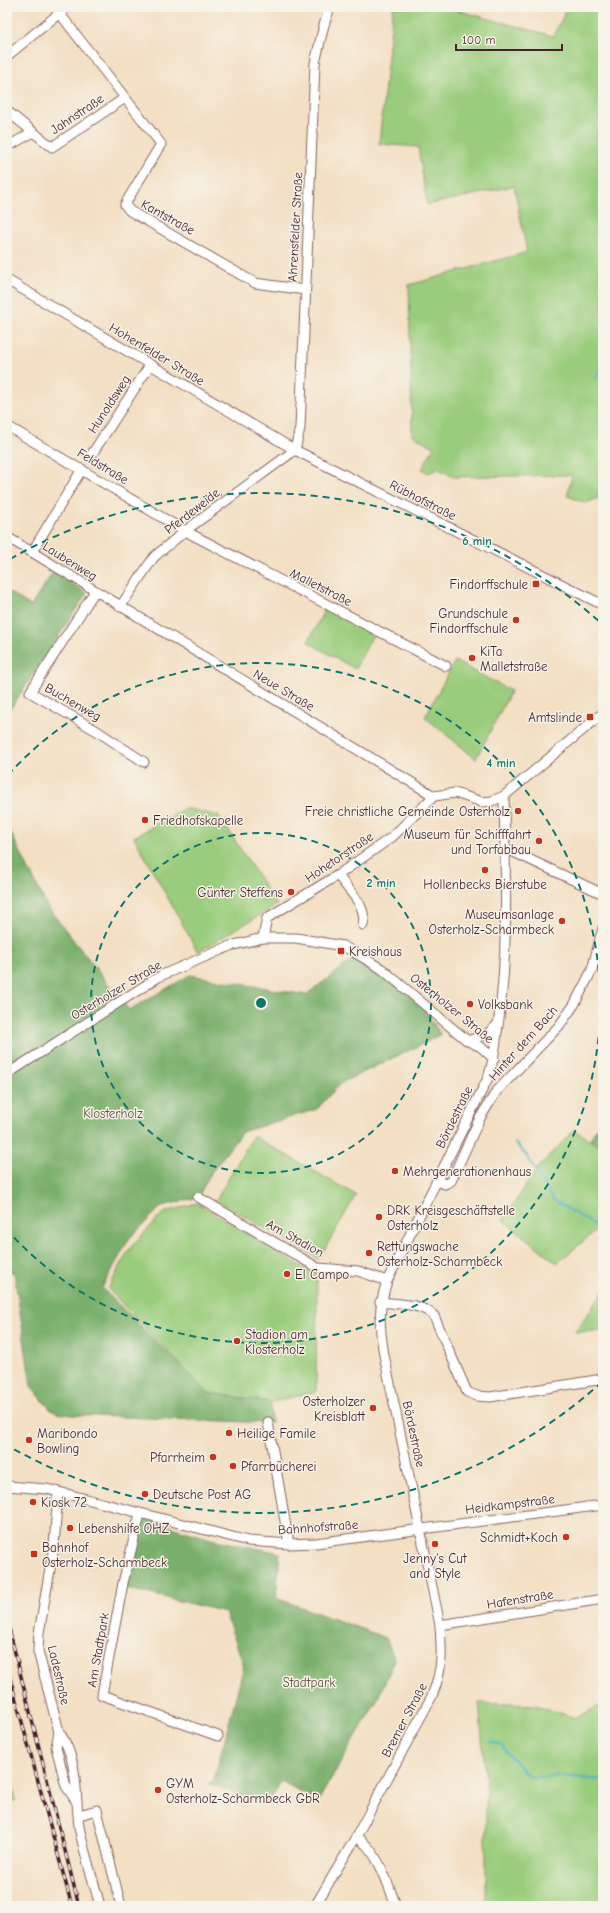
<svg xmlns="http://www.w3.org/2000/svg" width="610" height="1913" font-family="'Comic Neue',sans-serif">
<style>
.green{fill:#99cc7c;stroke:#727654}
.forest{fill:#7ab06c;stroke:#62684c}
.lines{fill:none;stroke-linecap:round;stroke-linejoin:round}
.stream{stroke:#43afc1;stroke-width:2}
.minor-casing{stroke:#856260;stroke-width:11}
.minor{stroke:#fff;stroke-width:9}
.rail-casing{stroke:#4a1f2b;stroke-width:3.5}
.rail{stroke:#f7f3e8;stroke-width:2;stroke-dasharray:6;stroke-linecap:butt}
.ring{fill:none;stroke:#0f766e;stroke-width:2;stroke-dasharray:7 5}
.poi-dot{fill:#c8321e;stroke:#f7f3e8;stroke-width:1.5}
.labels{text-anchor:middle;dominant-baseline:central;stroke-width:3;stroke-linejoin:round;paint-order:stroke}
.street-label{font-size:13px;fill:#4a1f2b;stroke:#f7f3e8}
.poi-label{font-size:13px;fill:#4a1f2b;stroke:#f7f3e8;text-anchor:start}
.park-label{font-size:13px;fill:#625343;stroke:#f7f3e8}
.centre{fill:#0f766e;stroke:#f7f3e8;stroke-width:2}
.ring-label{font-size:12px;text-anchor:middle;font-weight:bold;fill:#0f766e;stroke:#f7f3e8;stroke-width:3;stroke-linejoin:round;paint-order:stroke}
</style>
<rect width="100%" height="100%" fill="#f7f3e8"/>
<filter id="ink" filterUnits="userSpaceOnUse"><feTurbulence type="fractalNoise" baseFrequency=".025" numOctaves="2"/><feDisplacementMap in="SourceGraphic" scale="8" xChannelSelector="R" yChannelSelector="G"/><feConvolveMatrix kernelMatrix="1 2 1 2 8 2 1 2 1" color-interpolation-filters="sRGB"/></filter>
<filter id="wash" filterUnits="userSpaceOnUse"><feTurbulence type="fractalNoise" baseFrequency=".012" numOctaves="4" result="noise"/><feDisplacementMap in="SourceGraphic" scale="16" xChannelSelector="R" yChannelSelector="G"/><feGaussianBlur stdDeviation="0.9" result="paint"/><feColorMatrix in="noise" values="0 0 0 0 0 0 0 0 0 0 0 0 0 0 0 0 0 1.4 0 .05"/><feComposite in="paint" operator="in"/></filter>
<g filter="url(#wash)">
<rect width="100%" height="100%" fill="#f3dfc3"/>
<g class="green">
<path d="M393,7H445L553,36L568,7H603V496L586,503L567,496L572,475L453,477L439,469L428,473L422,469L434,447L412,435L409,285L527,252L514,186L427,205L418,147L379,144Z"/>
<path d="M326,607L374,633L355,669L308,642Z"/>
<path d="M455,661L511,691L476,759L425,717Z"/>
<path d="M185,808L219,816L277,905L198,952L134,837Z"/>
<path d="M574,1130L603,1148V1225L557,1263L503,1220L537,1169Z"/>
<path d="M253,1136L356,1195L319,1259L216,1200Z"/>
<path d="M197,1203L317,1276L316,1392L271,1402L208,1393L108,1289L118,1270L131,1247L163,1213Z"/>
<path d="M603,1292V1331L575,1332Z"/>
<path d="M479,1703L535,1705L576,1718L603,1704V1906H486V1784Z"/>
<path d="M7,1761L16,1800L7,1803Z"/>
</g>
<g class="forest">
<path d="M53,572L87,593L7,714V591L31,606Z"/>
<path d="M7,825L48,908L129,1010L190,975L306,995L356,957L419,1001L441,1035L341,1083L317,1109L242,1132L210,1174L198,1197L162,1206L129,1239L102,1288L208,1393L271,1402V1423L71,1415L57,1413L50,1409L31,1386L14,1272H7Z"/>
<path d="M603,1119V1148L589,1140Z"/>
<path d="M142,1518L211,1539L280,1553L276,1598L386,1638L395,1660L375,1704L318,1801L281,1781L269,1803L209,1784L214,1780L244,1666L225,1612L125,1588Z"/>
</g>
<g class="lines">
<g class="stream">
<path d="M596,378L603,358"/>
<path d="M515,1143L527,1156L553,1200L603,1230"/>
<path d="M490,1742L501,1745L525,1773L534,1777L560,1776L603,1780"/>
</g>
</g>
</g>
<g filter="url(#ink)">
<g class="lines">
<g class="minor-casing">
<g id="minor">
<path d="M60,14L161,144L128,199L125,205L130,211L255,283L305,290"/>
<path d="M7,56L67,7"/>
<path d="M7,111L52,147L125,98"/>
<path d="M7,147L33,132"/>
<path d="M7,280L295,450L603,605"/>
<path d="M7,426L185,531L446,666"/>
<path d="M295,450L300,428L315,63L324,25L330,7"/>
<path d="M90,457L150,365"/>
<path d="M7,537L434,796"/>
<path d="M32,552L82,469"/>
<path d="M95,591L30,692L97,731L144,762"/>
<path d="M120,607L154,557L185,531L295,450"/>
<path d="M505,848L603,894"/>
<path d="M338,875C347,890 368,905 363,925"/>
<path d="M263,938L267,918L338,875L392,837L434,796L455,793L482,802L492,801L504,796L603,713"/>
<path d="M468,1041L487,1034L498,1024"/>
<path d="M7,1074L160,976L230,946L263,938H296L343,946L352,951L382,969L452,1028L468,1041L481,1047L494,1059"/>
<path d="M437,1181L445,1184L451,1181L480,1118L496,1092L559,1026L574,1005L592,970L603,928"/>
<path d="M198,1197L318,1268L358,1271L387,1281"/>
<path d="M380,1302C398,1304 421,1303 434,1316L467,1392L477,1396L490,1397L603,1379"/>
<path d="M268,1422L289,1544"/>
<path d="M7,1486L47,1489L67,1494L248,1541L289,1544L316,1543L603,1505"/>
<path d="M58,1492L54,1546L39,1633L38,1651L59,1732C79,1760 75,1794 79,1826C83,1850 94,1882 100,1906"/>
<path d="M140,1514L123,1583L102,1695L218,1736"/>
<path d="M440,1625L603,1599"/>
<path d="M59,1732L56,1747L66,1786L76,1801"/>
<path d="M79,1815L97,1810L121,1906"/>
<path d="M356,1837C377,1848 388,1884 396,1906"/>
<path d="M315,1906L356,1837L432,1696C443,1668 442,1654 440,1625L384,1355C379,1325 378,1309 387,1281L488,1078C495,1058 496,1039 499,1018C509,945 505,870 504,796"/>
</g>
</g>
<use href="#minor" class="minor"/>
<g class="rail-casing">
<g id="rail">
<path d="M7,1621L79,1906"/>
<path d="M7,1667L72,1906"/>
</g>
</g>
<use href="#rail" class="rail"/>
</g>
</g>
<g class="ring">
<circle cx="261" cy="1003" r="170"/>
<path d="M8 775A340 340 0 1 1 8 1231"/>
<path d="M602 1382A510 510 0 0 1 10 1447M10 559A510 510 0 0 1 602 624"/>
</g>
<g class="poi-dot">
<rect x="532" y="580" width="8" height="8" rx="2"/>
<circle cx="516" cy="620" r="4"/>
<circle cx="472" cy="658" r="4"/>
<rect x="586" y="713" width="8" height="8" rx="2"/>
<circle cx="518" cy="811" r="4"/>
<circle cx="145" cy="820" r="4"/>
<circle cx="539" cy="841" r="4"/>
<circle cx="485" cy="870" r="4"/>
<circle cx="291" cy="892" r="4"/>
<circle cx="562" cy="921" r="4"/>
<rect x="337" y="947" width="8" height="8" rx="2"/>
<circle cx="470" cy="1004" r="4"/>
<circle cx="395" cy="1171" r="4"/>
<circle cx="379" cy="1217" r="4"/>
<circle cx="369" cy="1253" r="4"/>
<circle cx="287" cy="1274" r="4"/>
<circle cx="237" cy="1341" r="4"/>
<circle cx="373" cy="1408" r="4"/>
<circle cx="229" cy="1433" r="4"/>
<circle cx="29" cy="1440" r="4"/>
<circle cx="213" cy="1457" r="4"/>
<circle cx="233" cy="1466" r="4"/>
<circle cx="145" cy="1494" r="4"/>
<circle cx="33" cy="1502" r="4"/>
<circle cx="70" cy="1528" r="4"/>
<circle cx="566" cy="1537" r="4"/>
<circle cx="435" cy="1544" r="4"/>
<rect x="30" y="1550" width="8" height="8" rx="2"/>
<circle cx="158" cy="1790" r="4"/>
</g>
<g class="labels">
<g class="street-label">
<text transform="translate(77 114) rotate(-34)">Jahnstraße</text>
<text transform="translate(168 217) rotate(29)">Kantstraße</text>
<text transform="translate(295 227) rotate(-87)">Ahrensfelder Straße</text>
<text transform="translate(157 354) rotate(31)">Hohenfelder Straße</text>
<text transform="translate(109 404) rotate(-57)">Hunoldsweg</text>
<text transform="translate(103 466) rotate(31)">Feldstraße</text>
<text transform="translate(423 500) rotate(27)">Rübhofstraße</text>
<text transform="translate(192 511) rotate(-38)">Pferdeweide</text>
<text transform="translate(70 561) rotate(32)">Laubenweg</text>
<text transform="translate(321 587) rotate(27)">Malletstraße</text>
<text transform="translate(284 690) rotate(31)">Neue Straße</text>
<text transform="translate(73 702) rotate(30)">Buchenweg</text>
<text transform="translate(339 857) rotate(-34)">Hohetorstraße</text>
<text transform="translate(116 990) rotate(-31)">Osterholzer Straße</text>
<text transform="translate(452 1008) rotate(39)">Osterholzer Straße</text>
<text transform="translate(523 1043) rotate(-48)">Hinter dem Bach</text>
<text transform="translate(454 1117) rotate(-64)">Bördestraße</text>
<text transform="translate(295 1238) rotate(29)">Am Stadion</text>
<text transform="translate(414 1434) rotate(78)">Bördestraße</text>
<text transform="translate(510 1504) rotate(-7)">Heidkampstraße</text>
<text transform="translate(318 1527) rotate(-4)">Bahnhofstraße</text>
<text transform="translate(520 1599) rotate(-9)">Hafenstraße</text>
<text transform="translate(98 1650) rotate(-80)">Am Stadtpark</text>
<text transform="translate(59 1675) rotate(77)">Ladestraße</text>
<text transform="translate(404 1720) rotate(-62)">Bremer Straße</text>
</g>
<g class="poi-label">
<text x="528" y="584" text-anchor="end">Findorffschule</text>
<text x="508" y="613" text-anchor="end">Grundschule<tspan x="508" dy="15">Findorffschule</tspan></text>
<text x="480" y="651">KiTa<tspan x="480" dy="15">Malletstraße</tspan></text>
<text x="582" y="717" text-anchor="end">Amtslinde</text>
<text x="510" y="811" text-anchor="end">Freie christliche Gemeinde Osterholz</text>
<text x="153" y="820">Friedhofskapelle</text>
<text x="531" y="834" text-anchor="end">Museum für Schifffahrt<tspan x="531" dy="15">und Torfabbau</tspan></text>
<text x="485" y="884" text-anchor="middle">Hollenbecks Bierstube</text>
<text x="283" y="892" text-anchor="end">Günter Steffens</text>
<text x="554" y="914" text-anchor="end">Museumsanlage<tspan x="554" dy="15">Osterholz-Scharmbeck</tspan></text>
<text x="349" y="951">Kreishaus</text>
<text x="478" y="1004">Volksbank</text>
<text x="403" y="1171">Mehrgenerationenhaus</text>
<text x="387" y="1210">DRK Kreisgeschäftstelle<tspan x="387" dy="15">Osterholz</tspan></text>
<text x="377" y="1246">Rettungswache<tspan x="377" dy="15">Osterholz-Scharmbeck</tspan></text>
<text x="295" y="1274">El Campo</text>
<text x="245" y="1334">Stadion am<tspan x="245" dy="15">Klosterholz</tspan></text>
<text x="365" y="1401" text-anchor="end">Osterholzer<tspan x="365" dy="15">Kreisblatt</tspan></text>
<text x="37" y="1433">Maribondo<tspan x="37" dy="15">Bowling</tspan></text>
<text x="237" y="1433">Heilige Famile</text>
<text x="205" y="1457" text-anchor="end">Pfarrheim</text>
<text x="241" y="1466">Pfarrbücherei</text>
<text x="153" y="1494">Deutsche Post AG</text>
<text x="41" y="1502">Kiosk 72</text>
<text x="78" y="1528">Lebenshilfe OHZ</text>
<text x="558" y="1537" text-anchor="end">Schmidt+Koch</text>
<text x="42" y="1547">Bahnhof<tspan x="42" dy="15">Osterholz-Scharmbeck</tspan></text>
<text x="435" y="1558" text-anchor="middle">Jenny's Cut<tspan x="435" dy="15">and Style</tspan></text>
<text x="166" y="1783">GYM<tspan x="166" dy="15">Osterholz-Scharmbeck GbR</tspan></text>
</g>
<g class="park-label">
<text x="113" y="1113">Klosterholz</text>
<text x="309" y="1682">Stadtpark</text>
</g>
</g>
<circle cx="261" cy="1003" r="6" class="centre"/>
<g class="ring-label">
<text x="477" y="545">6 min</text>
<text x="501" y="767">4 min</text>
<text x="381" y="887">2 min</text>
</g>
<rect width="610" height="1913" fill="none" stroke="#f7f3e8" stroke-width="24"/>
<path d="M456 44v6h106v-6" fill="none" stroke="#4a1f2b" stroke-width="2"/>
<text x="462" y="44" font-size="12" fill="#4a1f2b" stroke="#f7f3e8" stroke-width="3" paint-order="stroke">100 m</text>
</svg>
